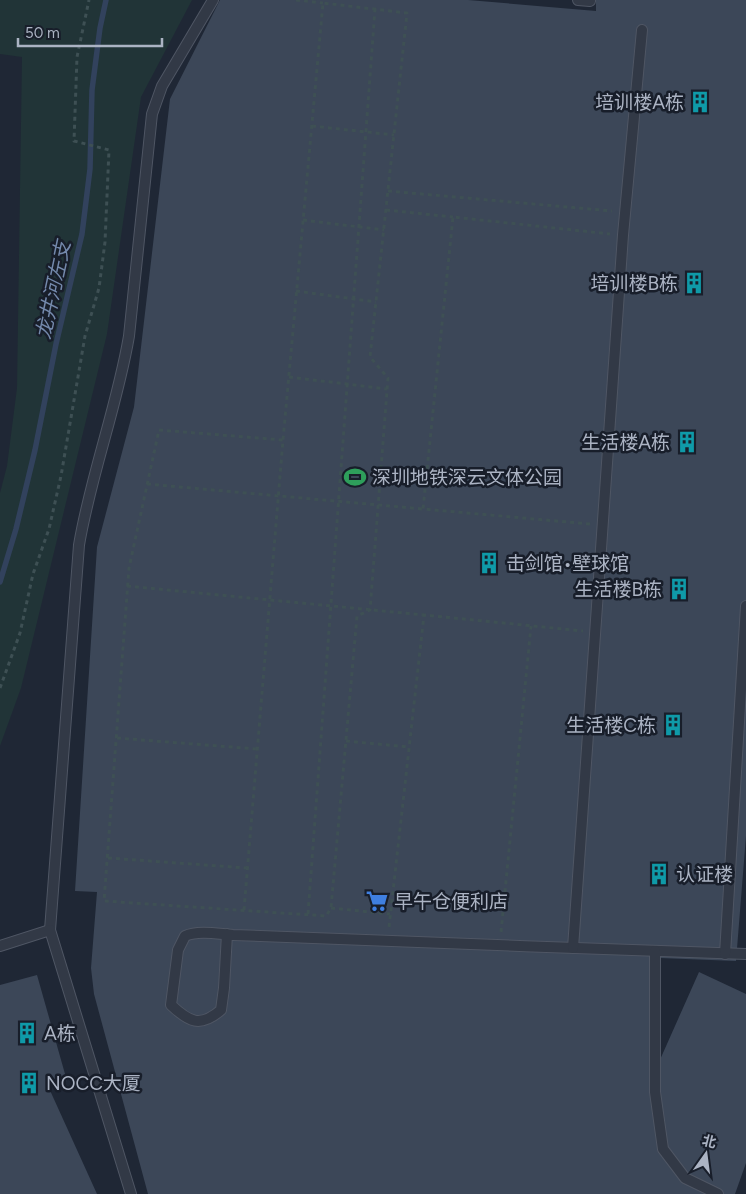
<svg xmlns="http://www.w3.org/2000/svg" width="746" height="1194" font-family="Figtree,'Noto Sans SC',sans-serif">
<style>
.green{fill:#213437}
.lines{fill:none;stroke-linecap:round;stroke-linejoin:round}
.stream{stroke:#32425d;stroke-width:5.5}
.building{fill:#3c4758}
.lane-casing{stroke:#4f5664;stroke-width:12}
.path{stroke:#3e5054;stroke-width:3;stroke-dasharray:4 4;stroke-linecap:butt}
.lane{stroke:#323946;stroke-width:10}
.labels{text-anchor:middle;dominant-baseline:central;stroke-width:5;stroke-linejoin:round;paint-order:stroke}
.poi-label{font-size:19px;fill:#abb3c3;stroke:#181e2a;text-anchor:start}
.water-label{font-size:20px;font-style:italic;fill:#7489ac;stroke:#181e2a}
</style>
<rect width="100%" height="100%" fill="#1f2735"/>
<path class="green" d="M0,0H192L141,97L107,334L21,688L0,746V493L7,466L17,388L22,57L0,54Z"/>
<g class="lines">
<path class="stream" d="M0,582L16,529L35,450L56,344L82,234L90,169L92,90L100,28L106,0"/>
</g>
<g class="building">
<path d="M220,0H468L596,11V0H746V836L736,961L660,958L659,1029V1062L699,972L746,994V1163L735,1194H148L94,994L91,968L97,892L75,891L97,547L134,407L170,99Z"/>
<path d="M37,975L67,1081L48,1086L97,1194H0V985Z"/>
</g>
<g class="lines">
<g class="lane-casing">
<g id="lane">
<path d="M578,0L590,1"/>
<path d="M50,930L79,545C91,474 117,407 129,336L152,114L162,86L213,0"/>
<path d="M227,934L224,988L221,1010C200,1028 189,1022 171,1005L178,950L185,936C199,930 218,934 233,935C260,936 287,937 313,938C457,943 602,950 746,954"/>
<path d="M0,946L50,930L131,1194"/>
<path d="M573,948L623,235L642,30"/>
<path d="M655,951V1092L663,1149L685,1178L718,1194"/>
<path d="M725,954L746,606"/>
</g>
</g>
<g class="path">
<path d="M296,0L323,3"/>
<path d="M312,126L394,135"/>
<path d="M388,191L612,211"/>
<path d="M386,210L453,217"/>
<path d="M303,220L384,230"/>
<path d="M296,291L376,302"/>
<path d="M289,377L387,389"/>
<path d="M147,484L423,509"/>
<path d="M590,524L423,509L453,217L610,234"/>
<path d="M127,586L424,615"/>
<path d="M0,688L20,633L33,574L49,529L61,476L85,336L99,288L105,242L109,150L74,141L77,57L89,0"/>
<path d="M117,738L257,749"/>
<path d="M346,741L409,747"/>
<path d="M108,858L247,868"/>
<path d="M331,908L390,914"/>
<path d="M244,910L283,440L323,3L407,13L370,357L388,378L370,610L357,616L331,908L326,916L104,901L129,568L159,430L283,440"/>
<path d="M308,914L375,9"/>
<path d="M389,927L424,615L583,631"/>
<path d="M501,932L531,626"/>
</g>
<use href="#lane" class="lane"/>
</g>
<defs>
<g id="building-bare" transform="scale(1.725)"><path d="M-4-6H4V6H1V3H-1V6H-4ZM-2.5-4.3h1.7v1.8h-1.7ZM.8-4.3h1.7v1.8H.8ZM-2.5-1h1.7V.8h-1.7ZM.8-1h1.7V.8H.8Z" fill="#0f9aa8" stroke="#181e2a" stroke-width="2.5" paint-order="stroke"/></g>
<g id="stadium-bare" transform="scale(1.725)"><path d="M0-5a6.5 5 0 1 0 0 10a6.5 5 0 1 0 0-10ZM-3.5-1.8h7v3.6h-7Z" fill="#2e9e5b" stroke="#181e2a" stroke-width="2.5" paint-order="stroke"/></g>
<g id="supermarket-bare" transform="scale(1.725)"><path d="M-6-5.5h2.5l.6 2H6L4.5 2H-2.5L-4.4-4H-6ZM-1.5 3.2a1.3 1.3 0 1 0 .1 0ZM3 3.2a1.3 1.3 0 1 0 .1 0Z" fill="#3f7fe0" stroke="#181e2a" stroke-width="2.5" paint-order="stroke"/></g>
</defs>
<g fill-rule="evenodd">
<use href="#building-bare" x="700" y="102"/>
<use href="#building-bare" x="694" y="283"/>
<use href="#building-bare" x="687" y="442"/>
<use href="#stadium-bare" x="355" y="477"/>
<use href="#building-bare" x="489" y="563"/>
<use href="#building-bare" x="679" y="589"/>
<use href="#building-bare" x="673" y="725"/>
<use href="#building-bare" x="659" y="874"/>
<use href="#supermarket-bare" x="377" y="901"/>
<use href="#building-bare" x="27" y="1033"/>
<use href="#building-bare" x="29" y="1083"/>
</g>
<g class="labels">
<g class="poi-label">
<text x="684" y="102" text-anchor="end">培训楼A栋</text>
<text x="678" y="283" text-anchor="end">培训楼B栋</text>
<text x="670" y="442" text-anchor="end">生活楼A栋</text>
<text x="372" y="477">深圳地铁深云文体公园</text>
<text x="506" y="563">击剑馆•壁球馆</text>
<text x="662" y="589" text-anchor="end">生活楼B栋</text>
<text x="656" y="725" text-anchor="end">生活楼C栋</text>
<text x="676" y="874">认证楼</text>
<text x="394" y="901">早午仓便利店</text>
<text x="44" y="1033">A栋</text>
<text x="46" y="1083">NOCC大厦</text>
</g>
<g class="water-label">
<text transform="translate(53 290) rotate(-78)">龙井河左支</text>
</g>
</g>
<g transform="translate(706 1154) rotate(14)" stroke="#181e2a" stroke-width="4" paint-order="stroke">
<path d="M0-4L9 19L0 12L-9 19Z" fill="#abb3c3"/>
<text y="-8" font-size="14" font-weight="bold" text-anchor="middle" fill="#abb3c3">北</text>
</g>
<path d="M18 38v8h144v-8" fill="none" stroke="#abb3c3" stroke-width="2.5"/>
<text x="25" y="38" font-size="15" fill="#abb3c3" stroke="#181e2a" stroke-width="4" paint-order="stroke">50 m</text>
</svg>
